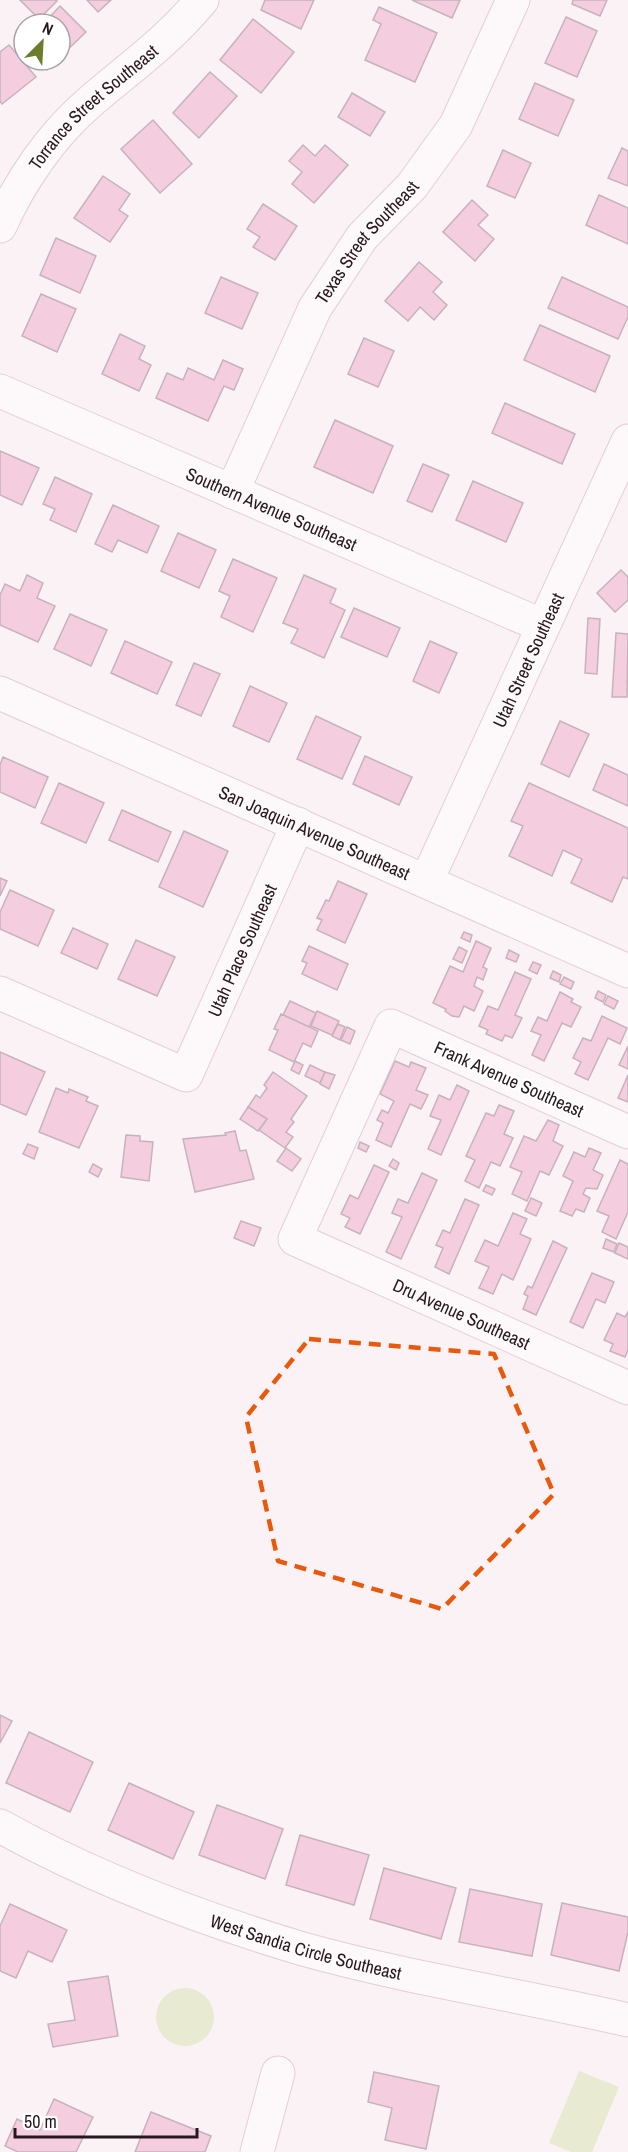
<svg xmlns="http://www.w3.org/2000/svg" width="628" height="2152" font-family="'Archivo Narrow',sans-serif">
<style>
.green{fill:#d0e0a4}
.building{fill:#eca2c2;stroke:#886573;stroke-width:1.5}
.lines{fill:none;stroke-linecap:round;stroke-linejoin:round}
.minor-casing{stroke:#c8a2b1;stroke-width:35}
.minor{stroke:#fff;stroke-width:33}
.marked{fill:none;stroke:#e8590c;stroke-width:4.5;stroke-dasharray:12 8;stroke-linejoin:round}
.labels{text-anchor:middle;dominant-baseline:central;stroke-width:4.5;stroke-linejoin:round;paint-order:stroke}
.street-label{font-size:18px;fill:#26181e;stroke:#fff}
</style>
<rect width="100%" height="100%" fill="#fbf2f6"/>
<g class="green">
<circle cx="185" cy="2017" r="29"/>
<path d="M579,2071L619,2087L592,2152H571L549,2143Z"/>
</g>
<g class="building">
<path d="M20,0H55L57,1L39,19Z"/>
<path d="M87,0H111L98,12Z"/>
<path d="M265,0H314L301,29L261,10Z"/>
<path d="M412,0H460L452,18Z"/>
<path d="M573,0H607L600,16L572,4Z"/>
<path d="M60,6L86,32L60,57V24H43Z"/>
<path d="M379,7L437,33L415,82L365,60L381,24L373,20Z"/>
<path d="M566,17L597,31L577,77L545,63Z"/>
<path d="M253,19L294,52L261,93L220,60Z"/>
<path d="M9,45L36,77L2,104L0,101V52Z"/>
<path d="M38,60H57L47,70Z"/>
<path d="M210,72L237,96L199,138L173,113Z"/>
<path d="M535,83L574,100L558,136L519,119Z"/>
<path d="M352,93L385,112L370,136L338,117Z"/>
<path d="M153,120L192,164L160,193L121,149Z"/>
<path d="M303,145L315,156L325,145L348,165L314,203L292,184L302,172L289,161Z"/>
<path d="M622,148L628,151V186L608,178Z"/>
<path d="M503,150L531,163L515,198L487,186Z"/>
<path d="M103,176L130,194L119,210L128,216L110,242L74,218Z"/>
<path d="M599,195L628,208V244L586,225Z"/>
<path d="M472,200L488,215L478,225L494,239L475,261L443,232Z"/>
<path d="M263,204L297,226L275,260L253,247L260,237L247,229Z"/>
<path d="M56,238L96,256L80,293L40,275Z"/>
<path d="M419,262L442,282L433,292L447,305L434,320L420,307L408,321L385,301Z"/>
<path d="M221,277L258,293L242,329L205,313Z"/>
<path d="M562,277L628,307V317L618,339L548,308Z"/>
<path d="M41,294L76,309L57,352L22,336Z"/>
<path d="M540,325L610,356L595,392L524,360Z"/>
<path d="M120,334L145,346L139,359L151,365L139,391L102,374Z"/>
<path d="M364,338L394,351L378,387L348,374Z"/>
<path d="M223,360L243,369L234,390L224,386L208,421L156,398L167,373L183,380L188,368L214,380Z"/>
<path d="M505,403L575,434L562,464L492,433Z"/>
<path d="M335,420L393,446L373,493L314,467Z"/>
<path d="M0,451L39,468L22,505L0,495Z"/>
<path d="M423,464L449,475L432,512L407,501Z"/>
<path d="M55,477L92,494L76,532L50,520L55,509L43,504Z"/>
<path d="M473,481L523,503L506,542L456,520Z"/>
<path d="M113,505L159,526L147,553L118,540L112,552L95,544Z"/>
<path d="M178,533L216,550L199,588L161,571Z"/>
<path d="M233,559L277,578L253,632L221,617L230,596L219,591Z"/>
<path d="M621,570L628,577V600L615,612L597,593Z"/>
<path d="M27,575L43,583L37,598L55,606L38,642L0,625V595L5,584L20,591Z"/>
<path d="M304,575L336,589L330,603L345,610L324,658L291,643L298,629L283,623Z"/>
<path d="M354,608L400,628L387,657L341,637Z"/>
<path d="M70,614L107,630L91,666L54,649Z"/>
<path d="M588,618L600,619L597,674L585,673Z"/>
<path d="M616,633L628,634L627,697H612Z"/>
<path d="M125,641L172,662L157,694L111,673Z"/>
<path d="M430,641L457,653L439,693L413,681Z"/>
<path d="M194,663L220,674L201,716L176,705Z"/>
<path d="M250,686L287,703L269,742L233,726Z"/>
<path d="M316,716L361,737L342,779L297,759Z"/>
<path d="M560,721L589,734L569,777L541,764Z"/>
<path d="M365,756L412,777L399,805L353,784Z"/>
<path d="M3,757L48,777L35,808L0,792V765Z"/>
<path d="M604,764L628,775V806L593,790Z"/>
<path d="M59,783L104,803L86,843L41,823Z"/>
<path d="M529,783L628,828V879L623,877L612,902L571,883L582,859L563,850L552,876L509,856L523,826L511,821Z"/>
<path d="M122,810L171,832L158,862L109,840Z"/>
<path d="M184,831L228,851L203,907L159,887Z"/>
<path d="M0,878L7,881L0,896Z"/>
<path d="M338,881L367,894L345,943L317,930L322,920L317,918L326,900L329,901Z"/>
<path d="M10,890L54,910L38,946L0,929V912Z"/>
<path d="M73,928L108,944L97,969L61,953Z"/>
<path d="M464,932L472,935L470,942L461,938Z"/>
<path d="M136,940L175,957L157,996L118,979Z"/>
<path d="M476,941L491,948L483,967L487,969L483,980L477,977L474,986L483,991L474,1011L464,1006L459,1017L452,1016L445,1011L446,1009L433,1003L450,966L463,972Z"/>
<path d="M309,946L348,964L337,990L302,974L307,963L302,961Z"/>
<path d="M459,947L467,951L462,963L453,959Z"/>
<path d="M509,950L519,955L516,962L506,958Z"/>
<path d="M533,962L541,965L537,974L529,970Z"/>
<path d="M553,971L561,975L559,982L550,978Z"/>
<path d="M515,972L531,979L515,1015L522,1018L512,1038L505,1035L502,1041L486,1034L488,1030L479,1026L488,1006L498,1010Z"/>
<path d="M564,977L574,982L571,989L560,984Z"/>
<path d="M598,991L606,995L603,1002L595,998Z"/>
<path d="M560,992L573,999L571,1002L581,1007L571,1027L562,1023L544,1061L532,1055L541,1035L531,1031L538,1017L547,1021Z"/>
<path d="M608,996L618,1001L614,1009L604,1004Z"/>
<path d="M290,1001L316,1013L309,1027L283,1015Z"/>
<path d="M317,1011L339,1021L332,1035L311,1026Z"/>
<path d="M281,1014L318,1031L311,1047L303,1043L294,1062L269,1050L278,1030L274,1029Z"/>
<path d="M602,1016L627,1028L620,1044L608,1038L588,1080L575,1074L581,1062L573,1058L583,1038L591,1041Z"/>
<path d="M338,1024L345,1027L340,1040L332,1036Z"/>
<path d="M347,1027L355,1031L350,1044L341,1040Z"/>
<path d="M628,1046V1069L619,1065Z"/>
<path d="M0,1052L45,1072L26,1115L0,1104Z"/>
<path d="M295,1061L303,1065L299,1074L291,1070Z"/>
<path d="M395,1061L409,1067L411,1062L426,1068L416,1090L428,1095L421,1109L410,1104L391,1147L376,1140L383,1123L377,1120L382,1110L388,1113L394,1101L380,1094Z"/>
<path d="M310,1065L325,1072L320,1083L305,1076Z"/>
<path d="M273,1072L307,1096L291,1119L294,1122L286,1132L293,1137L285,1148L259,1130L267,1119L248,1107L256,1095L260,1098L267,1088L264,1085Z"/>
<path d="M325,1072L335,1075L329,1089L320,1084Z"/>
<path d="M628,1075V1102L618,1098Z"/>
<path d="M457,1085L469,1091L441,1155L428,1149L441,1120L430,1116L439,1095L450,1100Z"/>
<path d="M56,1088L68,1093L69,1089L88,1097L86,1101L98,1106L79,1148L39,1132Z"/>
<path d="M499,1105L514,1111L504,1134L513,1138L500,1166L491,1162L479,1188L465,1181L475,1160L466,1156L486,1113L494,1116Z"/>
<path d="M248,1107L267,1119L258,1131L240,1119Z"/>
<path d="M548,1120L559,1125L553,1141L563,1146L549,1175L540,1171L527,1201L512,1194L522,1172L510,1167L524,1136L536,1141Z"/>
<path d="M235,1131L240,1151L246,1150L254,1179L195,1192L183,1139L226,1135L225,1133Z"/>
<path d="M126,1135L140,1136V1141L153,1142L149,1181L121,1177Z"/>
<path d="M360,1142L369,1146L366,1152L358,1148Z"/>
<path d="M28,1144L38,1148L34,1159L23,1154Z"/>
<path d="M286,1148L301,1159L292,1171L277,1161Z"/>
<path d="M589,1148L601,1153L593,1170L603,1175L597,1189L586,1188L583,1194L590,1198L584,1212L576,1209L572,1216L560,1211L573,1181L563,1176L574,1152L585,1157Z"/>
<path d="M393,1159L399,1163L396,1170L389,1166Z"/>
<path d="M620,1160L628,1164V1212L616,1239L602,1232L609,1216L597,1211Z"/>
<path d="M93,1164L102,1169L98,1177L89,1172Z"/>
<path d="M374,1165L389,1172L360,1234L345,1227L350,1218L341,1214L350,1195L358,1199Z"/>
<path d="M422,1173L437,1180L401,1259L386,1252L402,1217L392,1213L398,1199L408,1203Z"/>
<path d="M486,1185L495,1189L492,1195L483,1191Z"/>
<path d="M531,1198L542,1203L536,1216L525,1211Z"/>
<path d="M465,1199L479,1205L449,1274L435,1267L443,1248L436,1245L443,1230L450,1233Z"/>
<path d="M513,1213L527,1219L520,1234L531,1239L513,1280L502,1274L493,1294L479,1288L489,1267L475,1261L485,1240L498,1246Z"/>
<path d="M241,1221L261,1228L254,1246L234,1238Z"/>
<path d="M606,1239L617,1244L614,1252L603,1248Z"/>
<path d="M553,1241L567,1248L536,1315L523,1309L528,1296L524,1294L528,1286L532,1288Z"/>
<path d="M619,1243L628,1247V1259L615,1253Z"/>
<path d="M592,1273L614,1282L605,1303L596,1299L583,1328L570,1322Z"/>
<path d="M628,1312V1350L625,1357L610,1351L613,1344L604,1340L617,1313L625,1317Z"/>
<path d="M0,1715L12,1721L0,1743Z"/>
<path d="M29,1732L93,1762L70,1812L6,1783Z"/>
<path d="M129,1783L194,1812L173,1859L108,1830Z"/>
<path d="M217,1805L283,1829L265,1879L199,1855Z"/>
<path d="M300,1835L369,1855L354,1905L286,1885Z"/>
<path d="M384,1868L456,1888L441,1939L370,1919Z"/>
<path d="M470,1889L542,1904L532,1956L459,1942Z"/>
<path d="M562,1903L628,1917V1932L619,1971L551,1955Z"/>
<path d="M10,1904L67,1930L52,1962L28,1951L16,1978L0,1971V1926Z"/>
<path d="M108,1976L118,2036L53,2047L48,2024L75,2020L68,1982Z"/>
<path d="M374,2072L439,2086L426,2149L385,2140L392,2108L368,2102Z"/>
<path d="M54,2099L93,2117L76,2152H18L5,2146L17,2119L40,2130Z"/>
<path d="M151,2112L211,2136L205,2152H135Z"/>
</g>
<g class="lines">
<g class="minor-casing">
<g id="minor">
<path id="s1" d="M0,226C20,181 52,134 91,101C132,66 167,42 202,0"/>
<path id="s2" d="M0,391L543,626"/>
<path id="s3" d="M232,492L315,308L362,237L412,186L456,125L513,0"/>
<path id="s4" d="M0,693L628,971"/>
<path id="s5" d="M427,880L628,441"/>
<path id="s6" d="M0,993L186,1075L298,824"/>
<path id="s7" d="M628,1132L391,1026L295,1239L628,1388"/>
<path id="s8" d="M0,1826C95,1879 199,1918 303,1949C410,1979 520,1995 628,2020"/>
<path d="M257,2152L278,2073"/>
</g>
</g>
<use href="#minor" class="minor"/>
</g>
<path d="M0 0H628V2152H0ZM309,1339L494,1354L554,1494L442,1609L278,1561L246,1417Z" fill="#fbf2f6" fill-opacity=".55" fill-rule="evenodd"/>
<path class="marked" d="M309,1339L494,1354L554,1494L442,1609L278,1561L246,1417Z"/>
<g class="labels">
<g class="street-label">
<text stroke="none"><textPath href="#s1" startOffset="153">Torrance Street Southeast</textPath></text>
<text stroke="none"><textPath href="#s3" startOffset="286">Texas Street Southeast</textPath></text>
<text stroke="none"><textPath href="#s2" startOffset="296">Southern Avenue Southeast</textPath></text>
<text stroke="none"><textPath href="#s5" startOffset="242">Utah Street Southeast</textPath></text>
<text stroke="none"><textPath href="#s4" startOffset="344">San Joaquin Avenue Southeast</textPath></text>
<text stroke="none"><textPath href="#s6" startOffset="340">Utah Place Southeast</textPath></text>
<text transform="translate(509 1079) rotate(24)">Frank Avenue Southeast</text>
<text stroke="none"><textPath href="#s7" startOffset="676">Dru Avenue Southeast</textPath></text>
<text stroke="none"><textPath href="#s8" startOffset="330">West Sandia Circle Southeast</textPath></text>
</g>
</g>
<g transform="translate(42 42) rotate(24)"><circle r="28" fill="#ffffff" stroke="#a8a3a5" stroke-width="1.5"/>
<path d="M0-4.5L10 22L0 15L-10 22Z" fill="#6c7e2d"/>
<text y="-9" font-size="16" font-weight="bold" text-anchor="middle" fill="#26181e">N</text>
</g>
<path d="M15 2128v9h182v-9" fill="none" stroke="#26181e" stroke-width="3"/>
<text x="24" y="2128" font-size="18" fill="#26181e" stroke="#ffffff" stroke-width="4.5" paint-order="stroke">50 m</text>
</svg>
